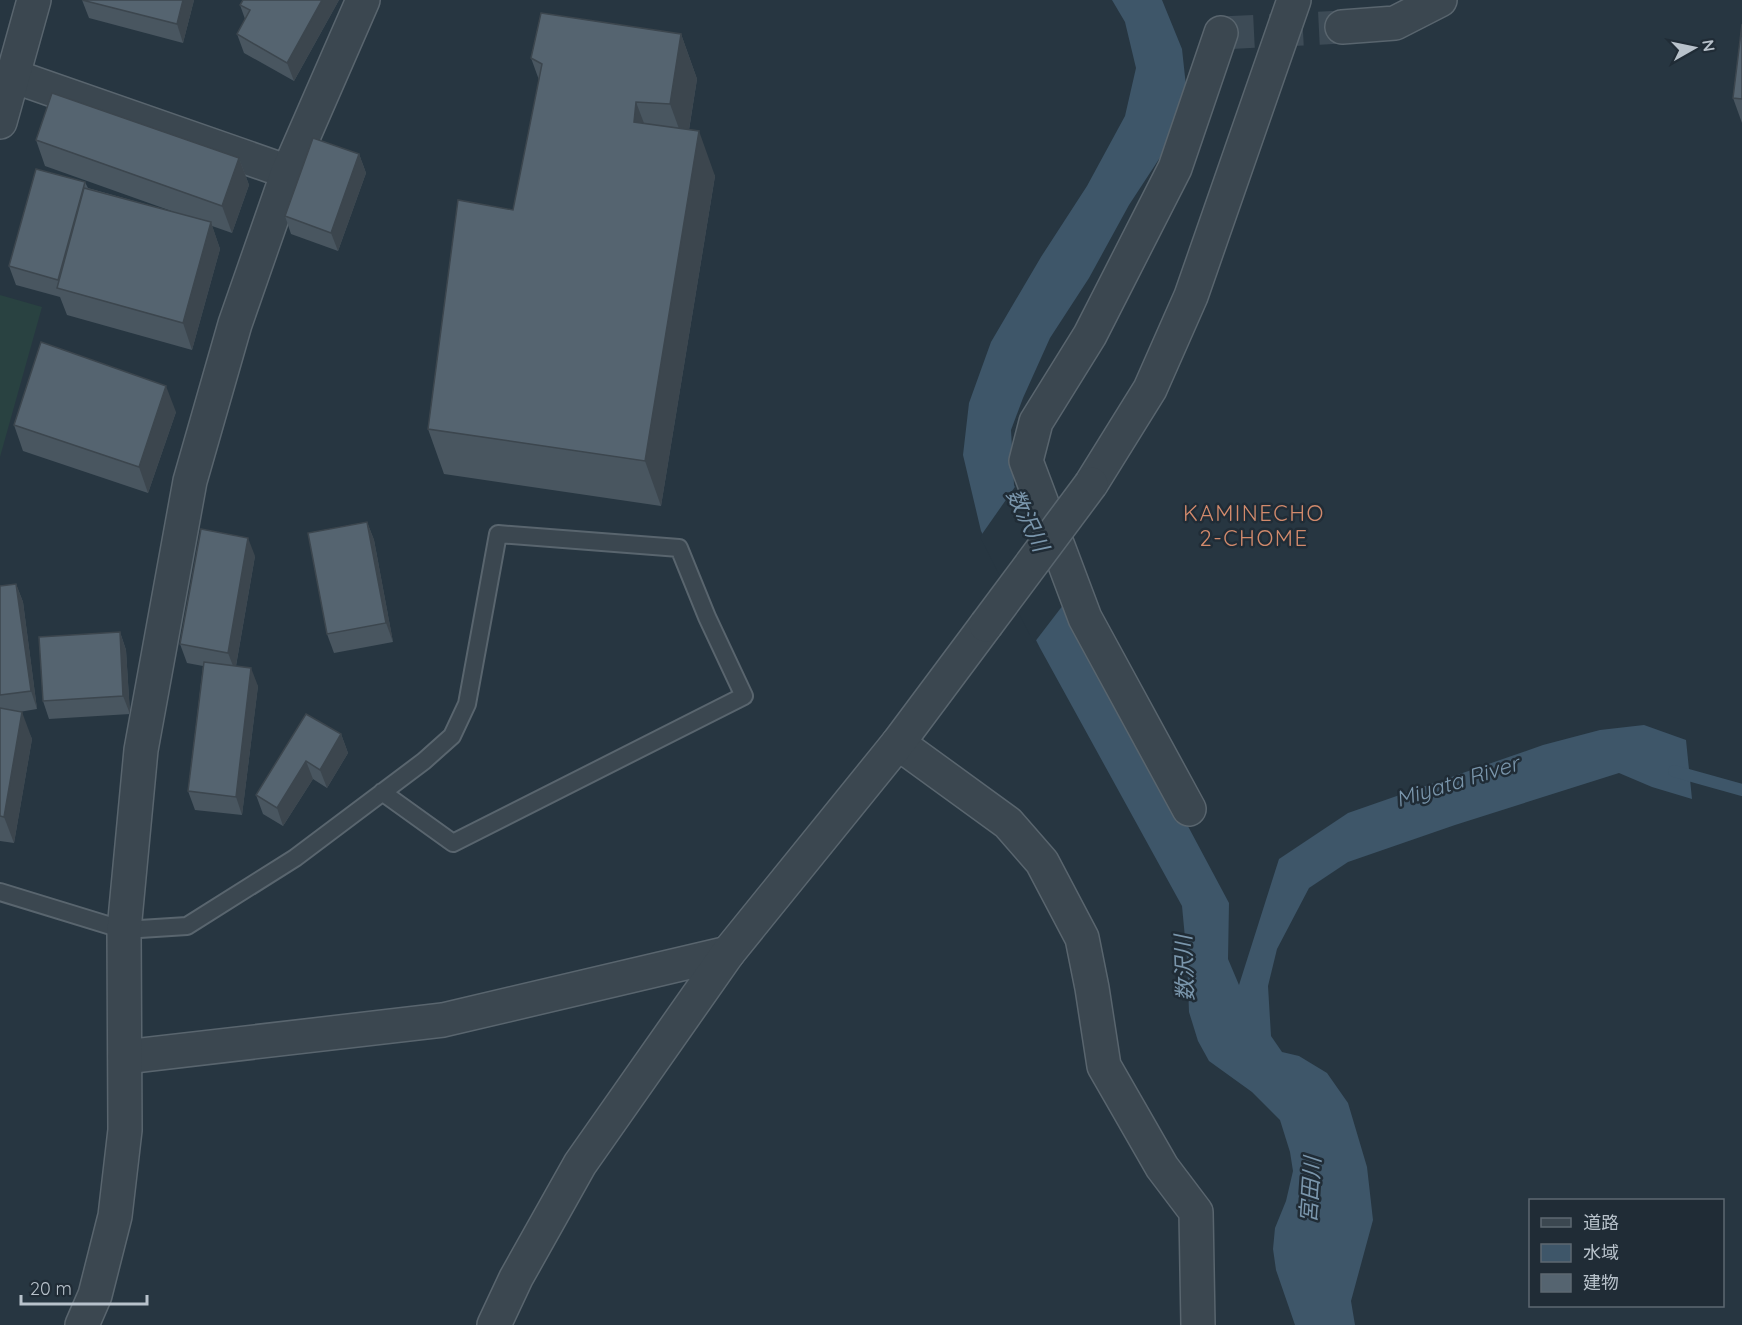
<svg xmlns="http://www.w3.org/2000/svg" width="1742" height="1325" font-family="Quicksand,'Noto Sans JP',sans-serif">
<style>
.green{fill:#294241}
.water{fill:#3e5669}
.pier{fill:#273641}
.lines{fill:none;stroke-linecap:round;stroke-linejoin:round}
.stream{stroke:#3e5669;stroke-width:12}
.minor-tunnel{stroke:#3d4b56;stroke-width:33;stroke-dasharray:33 16;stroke-linecap:butt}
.service-casing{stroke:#59656e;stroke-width:20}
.minor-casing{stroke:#59656e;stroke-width:36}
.tertiary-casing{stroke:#59656e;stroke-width:36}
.service{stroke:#3b4750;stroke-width:16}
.minor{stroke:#3b4750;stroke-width:33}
.tertiary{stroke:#3b4750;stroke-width:33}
.tertiary-bridge-casing{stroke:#59656e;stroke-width:36;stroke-linecap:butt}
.tertiary-bridge{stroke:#3b4750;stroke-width:33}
.wall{fill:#495660}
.shaded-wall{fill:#3c464e}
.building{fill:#556470;stroke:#3c464e;stroke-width:1.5}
.labels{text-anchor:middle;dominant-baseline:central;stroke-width:5;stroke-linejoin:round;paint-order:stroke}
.neighbourhood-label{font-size:22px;letter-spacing:1.5px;fill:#d28a6c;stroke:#202c36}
.water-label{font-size:22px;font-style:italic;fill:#7a96ac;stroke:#202c36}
</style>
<rect width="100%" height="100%" fill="#273641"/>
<path class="green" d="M0,295L42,307L0,457Z"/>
<path class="water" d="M1112,0H1162L1182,49L1186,86L1161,156L1129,205L1089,278L1050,338L1023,398L1011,430L1014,485L1080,624L1229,903L1228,959L1239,985L1279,859L1348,813L1543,745L1600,730L1644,725L1686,740L1692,799L1652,787L1619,773L1455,825L1348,862L1309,888L1277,949L1268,986L1271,1036L1282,1052L1299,1056L1327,1073L1348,1103L1367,1167L1373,1220L1351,1301L1355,1325H1295L1276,1270L1273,1249L1275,1228L1286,1201L1293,1171L1290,1152L1280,1120L1252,1092L1209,1061L1198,1041L1189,1012L1187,959L1182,906L1040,648L981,531L963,455L969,403L991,342L1041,257L1087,186L1125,116L1136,68L1125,22Z"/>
<path class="pier" d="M1017,484L1070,596L1034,643L980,537Z"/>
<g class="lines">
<path class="stream" d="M1674,771L1742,790"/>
<path class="minor-tunnel" d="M1221,33L1342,27"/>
<g class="service-casing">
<path id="service" d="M0,892L124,930L187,926L295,858L424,761L452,736L467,704L498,534L679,548L707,617L744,696L453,843L382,792"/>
</g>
<g class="minor-casing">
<g id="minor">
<path d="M1342,27L1395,23L1440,0"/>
<path d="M13,76L288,172"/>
<path d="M898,743L1008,823L1042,862L1082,938L1092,988L1104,1066L1162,1167L1196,1212L1198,1325"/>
<path d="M1189,809L1085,618L1026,461L1036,422L1090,335L1175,168L1221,33"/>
<path d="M125,1057L443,1020L728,953"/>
<path d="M82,1325L95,1295L115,1216L125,1130L124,930L141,750L190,481L235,324L288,172L363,0"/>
</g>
</g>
<g class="tertiary-casing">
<g id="tertiary">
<path d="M0,122L34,0"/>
<path d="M1091,484L1150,389L1191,296L1294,0"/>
<path d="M494,1325L516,1278L580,1164L728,953L898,743L986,625"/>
</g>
</g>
<use href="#service" class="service"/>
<use href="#minor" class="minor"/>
<use href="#tertiary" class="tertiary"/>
<g class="tertiary-bridge-casing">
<path id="tertiary-bridge" d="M986,625L1091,484"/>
</g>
<use href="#tertiary-bridge" class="tertiary-bridge"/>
</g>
<g class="wall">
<path d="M82,0H194L183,43L89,18Z"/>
<path d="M243,0H339L294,81L244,53L237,34L245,19L240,5Z"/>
<path d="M1742,24V123L1733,98Z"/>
<path d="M681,34L697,79L689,130L715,176L661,506L444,474L428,429L513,210L539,80L531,58Z"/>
<path d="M36,140L239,158L249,185L232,233L212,226L220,249L192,350L67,315L60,297L16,285L9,266L85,182L88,188L177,213L45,166Z"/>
<path d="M359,154L366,173L338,251L291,234L285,216Z"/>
<path d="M176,412L148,493L23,451L14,425Z"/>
<path d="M367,522L374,540L393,642L334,653L327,634Z"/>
<path d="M255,556L236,666L258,686L242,815L195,810L188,791L203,666L187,663L180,644Z"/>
<path d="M16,584L23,602L37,709L19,712L32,739L14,843L0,841V586Z"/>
<path d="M120,632L126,650L130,714L49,719L43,701Z"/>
<path d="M341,734L348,753L327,788L313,779L283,826L263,814L256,795Z"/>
</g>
<g class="shaded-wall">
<path d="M183,0H194L183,43L177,24Z"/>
<path d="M322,0H339L294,81L287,63Z"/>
<path d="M681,34L697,79L686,148L670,104Z"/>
<path d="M636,102L653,147L634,122Z"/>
<path d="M699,131L715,176L661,506L645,461Z"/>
<path d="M359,154L366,173L338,251L331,233Z"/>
<path d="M239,158L249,185L232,233L222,206Z"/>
<path d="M211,222L220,249L192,350L183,323Z"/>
<path d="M166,386L176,412L148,493L139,467Z"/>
<path d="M367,522L374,540L393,642L386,623Z"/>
<path d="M248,538L255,556L235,671L228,653Z"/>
<path d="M16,584L23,602L37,709L31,691Z"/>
<path d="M120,632L126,650L130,714L123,696Z"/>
<path d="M251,668L258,686L242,815L236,797Z"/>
<path d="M22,712L32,739L14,843L4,817Z"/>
<path d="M341,734L348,753L327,788L320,770Z"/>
<path d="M306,761L313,779L283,826L277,808Z"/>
</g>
<g class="building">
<path d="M82,0H183L177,24Z"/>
<path d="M243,0H322L287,63L237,34L250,10L240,5Z"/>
<path d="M541,13L681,34L670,104L636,102L634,122L699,131L645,461L428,429L458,200L513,210L542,64L531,58Z"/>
<path d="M1742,24V99L1733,98Z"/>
<path d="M52,93L239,158L222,206L36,140Z"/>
<path d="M313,138L359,154L331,233L285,216Z"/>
<path d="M36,169L85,182L58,280L9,266Z"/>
<path d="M84,188L211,222L183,323L57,288Z"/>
<path d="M41,342L166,386L139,467L14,425Z"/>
<path d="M367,522L386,623L327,634L308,533Z"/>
<path d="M201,529L248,538L228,653L180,644Z"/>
<path d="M16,584L31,691L0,695V586Z"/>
<path d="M120,632L123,696L43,701L39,637Z"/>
<path d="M204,662L251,668L236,797L188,791Z"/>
<path d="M0,708L22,712L4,817L0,816Z"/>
<path d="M306,714L341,734L320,770L306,761L277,808L256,795Z"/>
</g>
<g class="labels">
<g class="neighbourhood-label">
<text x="1254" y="513">KAMINECHO<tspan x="1254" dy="25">2-CHOME</tspan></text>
</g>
<g class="water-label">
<text transform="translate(1028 520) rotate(64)">数沢川</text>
<text transform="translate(1457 781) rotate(-17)">Miyata River</text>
<text transform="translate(1184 968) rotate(-92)">数沢川</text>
<text transform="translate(1310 1190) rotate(-86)">宮田川</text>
</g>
</g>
<rect x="1529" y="1199" width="195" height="108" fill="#202c36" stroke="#5d6872" stroke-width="1.5"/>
<rect x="1541" y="1218" width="30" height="9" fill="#3b4750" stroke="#5d6872" stroke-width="1.5"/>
<text x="1583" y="1229" font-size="18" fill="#b8c2cb">道路</text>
<rect x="1541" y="1244" width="30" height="18" fill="#3e5669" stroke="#5d6872" stroke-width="1.5"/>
<text x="1583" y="1259" font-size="18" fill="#b8c2cb">水域</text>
<rect x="1541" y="1274" width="30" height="18" fill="#556470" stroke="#5d6872" stroke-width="1.5"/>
<text x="1583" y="1289" font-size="18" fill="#b8c2cb">建物</text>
<g transform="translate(1694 48) rotate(81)" stroke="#202c36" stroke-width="4.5" paint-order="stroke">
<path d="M0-4.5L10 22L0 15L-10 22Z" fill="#b8c2cb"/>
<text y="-9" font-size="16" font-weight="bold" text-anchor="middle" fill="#b8c2cb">N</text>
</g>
<path d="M21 1295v9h126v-9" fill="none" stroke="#b8c2cb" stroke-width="3"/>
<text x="30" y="1295" font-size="18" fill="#b8c2cb" stroke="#202c36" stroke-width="4.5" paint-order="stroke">20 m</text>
</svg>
